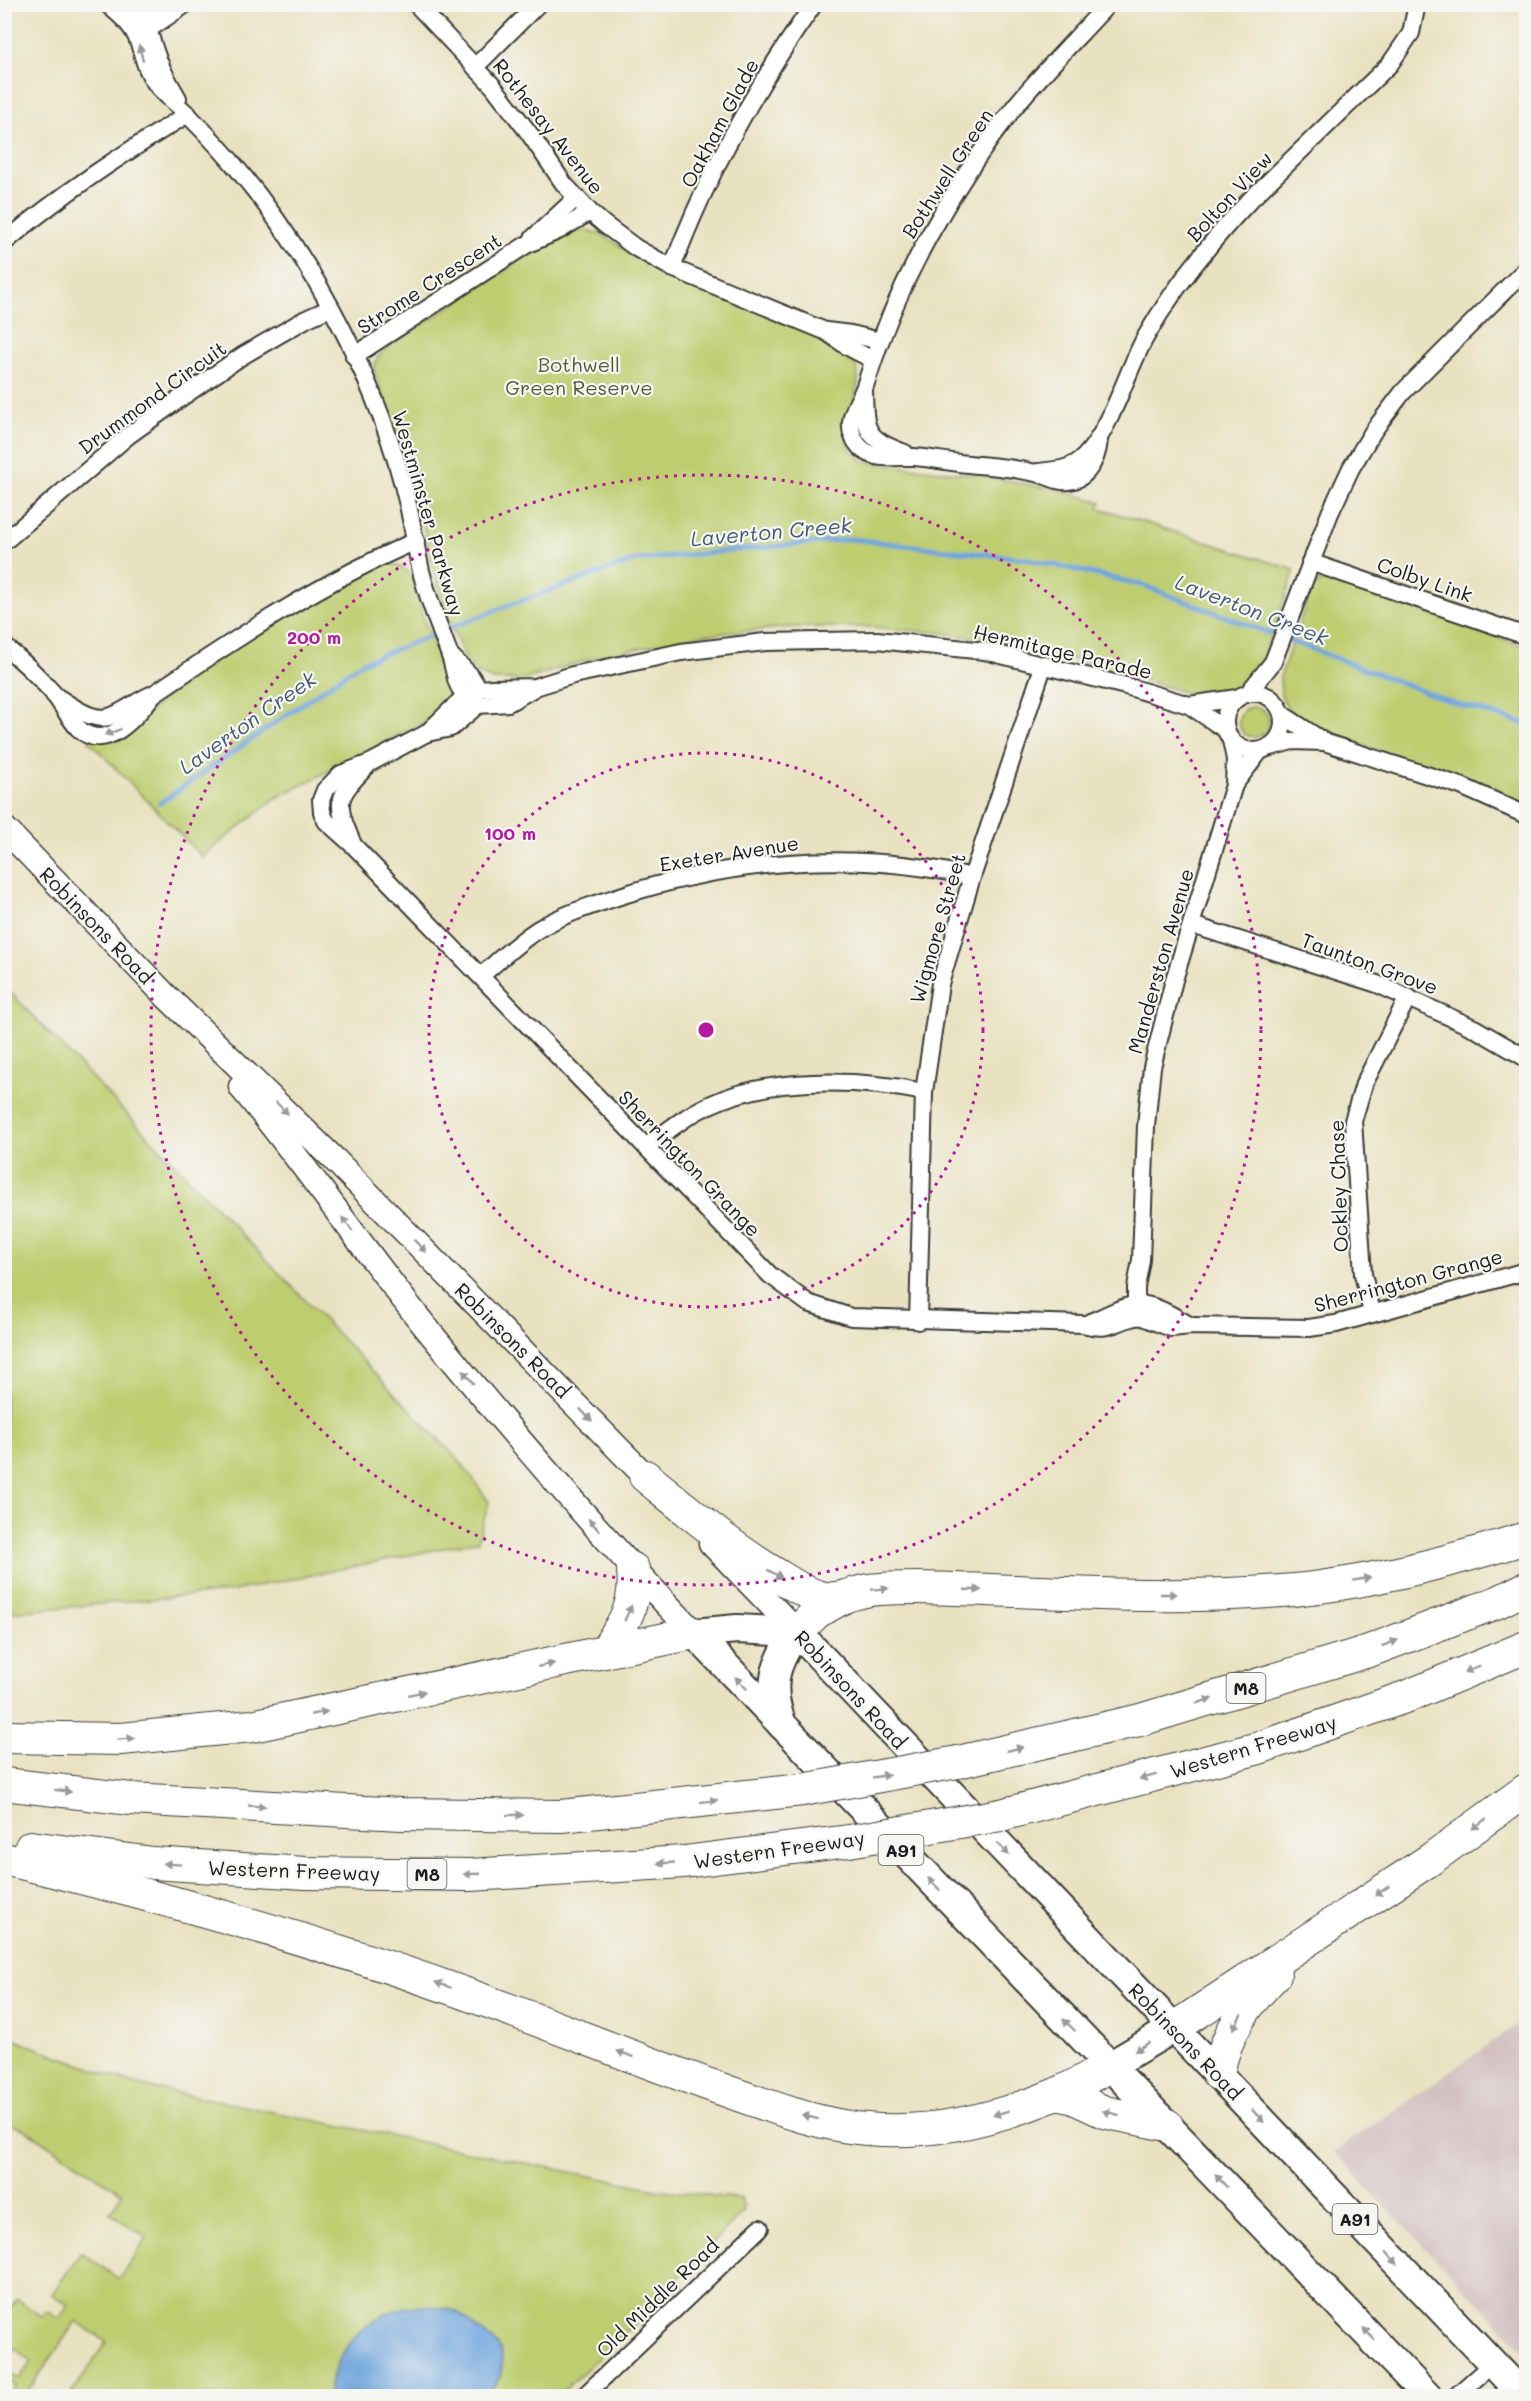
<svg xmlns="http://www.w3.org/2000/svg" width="1531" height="2401" font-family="Mali,sans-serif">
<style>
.industrial{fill:#d2bfc0}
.green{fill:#becd6f;stroke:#6d7446;stroke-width:1.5}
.water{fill:#70a4dd;stroke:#46607c;stroke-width:1.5}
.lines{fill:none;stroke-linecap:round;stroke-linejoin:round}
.stream{stroke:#70a4dd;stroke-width:5}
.minor-casing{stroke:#3b3a35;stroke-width:20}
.secondary-casing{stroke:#3b3a35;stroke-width:27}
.trunk-casing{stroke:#3b3a35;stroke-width:32}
.motorway-casing{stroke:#3b3a35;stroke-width:34}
.minor{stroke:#fff;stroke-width:16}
.secondary{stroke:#fff;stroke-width:24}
.trunk{stroke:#fff;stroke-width:28}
.motorway{stroke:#fff;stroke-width:32}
.motorway-bridge-casing{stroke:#3b3a35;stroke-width:34;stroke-linecap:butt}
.motorway-bridge{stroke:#fff;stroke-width:32}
.oneway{fill:#999}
.ring{fill:none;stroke:#b5179e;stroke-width:3;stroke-dasharray:3 6}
.labels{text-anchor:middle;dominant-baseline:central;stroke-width:4.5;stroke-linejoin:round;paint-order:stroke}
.shield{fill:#f6f6f2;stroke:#5d5d5c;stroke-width:1.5}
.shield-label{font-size:18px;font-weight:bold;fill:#1c1c1c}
.street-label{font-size:20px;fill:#1c1c1c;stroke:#f6f6f2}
.park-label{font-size:20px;fill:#555a39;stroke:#f6f6f2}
.water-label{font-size:21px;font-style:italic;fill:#425973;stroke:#f6f6f2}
.centre{fill:#b5179e;stroke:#f6f6f2;stroke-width:3}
.ring-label{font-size:18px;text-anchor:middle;font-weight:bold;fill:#b5179e;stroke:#f6f6f2;stroke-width:4.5;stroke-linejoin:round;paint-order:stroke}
</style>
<rect width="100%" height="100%" fill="#f6f6f2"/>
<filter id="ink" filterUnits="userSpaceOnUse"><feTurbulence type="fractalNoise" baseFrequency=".0167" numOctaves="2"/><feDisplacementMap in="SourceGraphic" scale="12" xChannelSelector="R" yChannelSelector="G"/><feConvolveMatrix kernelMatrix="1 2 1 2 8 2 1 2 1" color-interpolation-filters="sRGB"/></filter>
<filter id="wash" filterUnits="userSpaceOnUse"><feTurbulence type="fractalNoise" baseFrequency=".008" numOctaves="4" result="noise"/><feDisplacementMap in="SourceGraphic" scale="24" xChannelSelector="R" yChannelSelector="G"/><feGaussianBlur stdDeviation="1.35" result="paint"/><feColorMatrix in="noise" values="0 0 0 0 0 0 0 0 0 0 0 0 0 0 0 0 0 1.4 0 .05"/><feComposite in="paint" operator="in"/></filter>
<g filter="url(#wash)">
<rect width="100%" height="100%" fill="#e9e2c1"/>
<path class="industrial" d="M1526,2019V2353L1334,2152Z"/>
<g class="green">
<path d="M586,230C611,234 631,257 653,268C674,280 697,288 720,297C748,309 840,339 854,363C872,392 820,437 866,462L983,476L1064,491L1101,502L1099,508L1295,570L1260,666L1238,691L1204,698L1033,647L942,633L871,627H791L702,635L597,657L523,680H493L475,672L465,658L444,609L411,475L374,371C375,359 379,354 388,347L536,250L577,231Z"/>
<path d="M391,563L406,569L410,575L428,631L449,679C454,697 446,704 434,717L276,798L202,857L89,741L147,713L179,686L268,625L383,564Z"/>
<path d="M1326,580L1340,582L1526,647V806L1492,789L1325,733L1288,710L1281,695L1280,677L1310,593L1318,583Z"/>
<circle cx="1254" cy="722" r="15"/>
<path d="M5,987L463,1465L489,1502L478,1541L228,1592L5,1613Z"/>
<path d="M4,2036L134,2084L655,2189L741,2199L744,2207L743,2212L640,2318L558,2396H70L106,2342L76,2321L25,2396H8L15,2386L5,2379L6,2371L19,2379L32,2361L5,2342V2317L17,2299L42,2317L47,2311L59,2319L68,2305L52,2294L81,2252L119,2279L147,2238L110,2213L122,2193L24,2129L5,2123Z"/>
</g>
<path class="water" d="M417,2306L450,2309L459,2313L499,2346C506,2366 501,2383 485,2396H328C336,2348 366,2311 417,2306Z"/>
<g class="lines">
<path class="stream" d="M160,803L361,663L504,607L636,560L851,539L1028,559L1142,585L1457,704L1526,724"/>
</g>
</g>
<g filter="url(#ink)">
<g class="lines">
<g class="minor-casing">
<g id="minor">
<path d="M107,4C119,14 131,24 137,38C144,55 144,68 156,84C165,96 178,104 188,115C206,133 224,152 240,172C316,264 381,388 408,505C413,527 416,549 421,571C428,599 439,626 449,653C459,679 450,686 478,705"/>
<path d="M129,4C151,26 148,33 158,59C163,73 171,86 178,98"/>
<path d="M416,4L493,86L529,133L564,184L590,212L605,225L636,248L672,268L825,331L848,347L873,360"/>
<path d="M136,24L142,17L161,4"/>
<path d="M139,30L149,29L186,4"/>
<path d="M475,67L538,4"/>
<path d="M533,238L576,198"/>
<path d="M4,243C61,194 124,153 188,114"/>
<path d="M672,268C707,174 756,86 814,4"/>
<path d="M826,331L851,334L880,341"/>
<path d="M354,356L526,245L560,230L590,212"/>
<path d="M864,390C865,432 865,438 905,453"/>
<path d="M1099,440C1097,462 1084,487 1057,480C1050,478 1043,474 1036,473C1011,467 984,466 959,463C944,461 929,458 914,457C894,456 869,463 856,442C842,420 860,403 866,383C897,283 951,187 1016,105C1045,70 1077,38 1108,4"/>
<path d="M1038,472C1055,470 1072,470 1085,456C1111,429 1126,373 1145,338C1174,287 1211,241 1251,199L1390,64L1411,33L1417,4"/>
<path d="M4,542L129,435L185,395L242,356L306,319L330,308"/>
<path d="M1310,562L1526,636"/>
<path d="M4,646C22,660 39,677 54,694C62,705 69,718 78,728C105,755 137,716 152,696"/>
<path d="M450,655L470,675L479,689"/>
<circle cx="1254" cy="722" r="29"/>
<path d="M1248,693L1273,662L1330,513L1351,468L1374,430L1403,392L1526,269"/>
<path d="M54,695C69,704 91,722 109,717C123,713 139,699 155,693C238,637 323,581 416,541"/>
<path d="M1189,705L1237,698"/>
<path d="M1283,715L1323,741"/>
<path d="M1226,730L1189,705L1126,686L985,651L877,640L765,642L681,652L573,675L535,687L492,688L479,689L465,696L427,733L370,763L341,774L325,790L321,800L322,812L326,821L354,846L770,1275L808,1303L851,1317L1083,1324C1113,1332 1114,1320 1140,1316L1171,1328L1191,1326L1309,1328L1336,1324L1526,1271"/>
<path d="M427,733L451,728L478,705L508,703L534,688"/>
<path d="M1271,747L1292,741L1324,742L1461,786L1526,815"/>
<path d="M1234,785L1260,751"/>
<path d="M352,842C334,801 337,797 367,766"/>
<path d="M1192,925L1377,984L1474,1028L1526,1058"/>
<path d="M481,976C499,960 517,943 537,930C561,915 590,906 617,897C730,860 855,849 972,877"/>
<path d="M646,1147C666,1132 684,1117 707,1106C768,1076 858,1079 924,1092"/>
<path d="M1372,1313L1363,1274L1353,1121L1364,1084L1408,997"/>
<path d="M1140,1316L1136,1304V1287L1141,1260L1146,1126L1152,1067L1174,980L1234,785L1235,759L1231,740"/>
<path d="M918,1321L924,1092L940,984L972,877L1044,664"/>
<path d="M1090,1322C1105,1317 1119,1307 1134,1305C1153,1302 1175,1317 1191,1326"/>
<path d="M584,2396L760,2228"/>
<path d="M1456,2396L1492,2364"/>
</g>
</g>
<g class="secondary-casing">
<g id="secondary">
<path d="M4,828L165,995L334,1159L657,1488"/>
<path d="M241,1087C305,1164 361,1247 424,1325C510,1431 600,1535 694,1633"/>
<path d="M711,1543L797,1632"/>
</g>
</g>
<g class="trunk-casing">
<g id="trunk">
<path d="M797,1632L1524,2396"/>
<path d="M694,1633L1427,2396"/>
<path d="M694,1633L737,1629L797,1632"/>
<path d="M782,1725C768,1687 773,1665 797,1632"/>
<path d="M1111,2065L1174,2028"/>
</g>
</g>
<g class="motorway-casing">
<g id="motorway">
<path d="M645,1476C688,1511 731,1548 779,1576C792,1584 805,1593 820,1597C838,1602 853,1592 870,1590C886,1588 902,1588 917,1588C1038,1590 1160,1601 1281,1591C1363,1585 1448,1562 1526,1538"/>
<path d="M797,1632L817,1612L846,1596"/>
<path d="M605,1652C624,1622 637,1606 633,1569"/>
<path d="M4,1737L121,1739L252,1726L694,1633"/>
<path d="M958,1762L1140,1720L1369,1651L1498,1602L1526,1588"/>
<path d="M4,1784L131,1799L401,1814L561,1816L802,1790"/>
<path d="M1001,1815L1259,1748L1408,1696L1526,1647"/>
<path d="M31,1847L153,1863L305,1873L470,1875L684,1862L849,1841"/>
<path d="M4,1859C158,1896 309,1938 458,1991C546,2022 632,2058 721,2089C767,2105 817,2125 866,2129C930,2135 996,2119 1054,2095C1074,2087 1092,2075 1111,2065"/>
<path d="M1174,2028L1431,1859L1526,1790"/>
<path d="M1218,2074C1225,2034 1247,2003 1275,1975"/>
<path d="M1057,2094L1074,2098L1104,2112L1167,2125"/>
</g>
</g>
<use href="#minor" class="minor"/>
<use href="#secondary" class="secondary"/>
<use href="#trunk" class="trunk"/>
<use href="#motorway" class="motorway"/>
<g class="motorway-bridge-casing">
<g id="motorway-bridge">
<path d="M802,1790L958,1762"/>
<path d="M849,1841L1001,1815"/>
</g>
</g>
<use href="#motorway-bridge" class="motorway-bridge"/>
</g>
<defs><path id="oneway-solid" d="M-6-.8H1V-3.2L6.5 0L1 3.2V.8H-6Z" transform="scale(1.5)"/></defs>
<g class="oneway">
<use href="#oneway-solid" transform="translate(141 53) rotate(-105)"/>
<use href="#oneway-solid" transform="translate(113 732) rotate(160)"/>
<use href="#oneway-solid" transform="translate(282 1108) rotate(44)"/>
<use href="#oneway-solid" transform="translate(347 1224) rotate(-127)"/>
<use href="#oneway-solid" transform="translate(420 1246) rotate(45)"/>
<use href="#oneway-solid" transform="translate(468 1377) rotate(-130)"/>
<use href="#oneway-solid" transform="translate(586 1415) rotate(46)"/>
<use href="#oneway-solid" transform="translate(594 1525) rotate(-131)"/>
<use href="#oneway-solid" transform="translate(775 1574) rotate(30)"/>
<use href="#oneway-solid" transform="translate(1362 1579) rotate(-10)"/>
<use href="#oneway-solid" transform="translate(880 1589) rotate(-4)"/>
<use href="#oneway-solid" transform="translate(973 1590) rotate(2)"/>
<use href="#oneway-solid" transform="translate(1168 1594)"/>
<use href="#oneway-solid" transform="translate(628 1613) rotate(-65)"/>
<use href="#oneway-solid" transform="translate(1390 1643) rotate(-21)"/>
<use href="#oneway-solid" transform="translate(546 1665) rotate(-12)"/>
<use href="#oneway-solid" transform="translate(1472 1669) rotate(157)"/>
<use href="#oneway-solid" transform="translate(741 1683) rotate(-134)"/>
<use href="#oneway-solid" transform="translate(417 1693) rotate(-12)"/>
<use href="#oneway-solid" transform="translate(1204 1701) rotate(-17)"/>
<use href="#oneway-solid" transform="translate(319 1713) rotate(-11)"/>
<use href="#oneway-solid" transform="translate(126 1739) rotate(-4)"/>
<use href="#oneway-solid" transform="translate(1015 1749) rotate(-13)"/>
<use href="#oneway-solid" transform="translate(881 1776) rotate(-10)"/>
<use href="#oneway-solid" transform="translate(1148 1777) rotate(165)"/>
<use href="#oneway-solid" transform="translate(63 1791) rotate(7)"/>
<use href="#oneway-solid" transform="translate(709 1801) rotate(-7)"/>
<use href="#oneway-solid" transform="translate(257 1806) rotate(3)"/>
<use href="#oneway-solid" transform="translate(515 1815) rotate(1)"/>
<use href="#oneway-solid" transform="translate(1479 1824) rotate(144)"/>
<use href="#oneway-solid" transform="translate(1003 1849) rotate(46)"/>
<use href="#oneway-solid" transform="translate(666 1863) rotate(177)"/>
<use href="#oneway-solid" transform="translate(172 1864) rotate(-176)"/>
<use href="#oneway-solid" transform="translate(472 1874) rotate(178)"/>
<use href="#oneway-solid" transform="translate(934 1884) rotate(-134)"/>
<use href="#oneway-solid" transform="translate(1382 1891) rotate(146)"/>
<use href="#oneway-solid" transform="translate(443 1985) rotate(-161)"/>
<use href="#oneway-solid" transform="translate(1237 2022) rotate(120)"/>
<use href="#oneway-solid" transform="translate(1069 2025) rotate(-136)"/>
<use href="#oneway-solid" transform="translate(1142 2047) rotate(149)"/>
<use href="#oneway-solid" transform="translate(625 2054) rotate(-159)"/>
<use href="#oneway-solid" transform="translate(1001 2113) rotate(163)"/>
<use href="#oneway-solid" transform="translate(1111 2113) rotate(-166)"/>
<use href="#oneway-solid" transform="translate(1258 2116) rotate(47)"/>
<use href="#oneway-solid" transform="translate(810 2117) rotate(-165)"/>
<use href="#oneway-solid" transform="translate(1221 2181) rotate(-134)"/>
<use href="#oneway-solid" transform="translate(1392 2258) rotate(47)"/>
<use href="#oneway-solid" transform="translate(1369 2334) rotate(-134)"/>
</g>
</g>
<g class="ring">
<circle cx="706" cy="1030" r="277"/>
<circle cx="706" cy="1030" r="555"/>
</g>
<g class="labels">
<g class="shield">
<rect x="1226.5" y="1673" width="39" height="30" rx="4.5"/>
<rect x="878.5" y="1835" width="45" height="30" rx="4.5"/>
<rect x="407.5" y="1859" width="39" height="30" rx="4.5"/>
<rect x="1332.5" y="2204" width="45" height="30" rx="4.5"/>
</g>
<g class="shield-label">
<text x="1246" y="1688">M8</text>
<text x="901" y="1850">A91</text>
<text x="427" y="1874">M8</text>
<text x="1355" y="2219">A91</text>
</g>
<g class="street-label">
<text transform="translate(719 123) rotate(-62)">Oakham Glade</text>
<text transform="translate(549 126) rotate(52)">Rothesay Avenue</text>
<text transform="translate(947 173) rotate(-57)">Bothwell Green</text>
<text transform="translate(1229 196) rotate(-47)">Bolton View</text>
<text transform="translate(429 283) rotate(-33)">Strome Crescent</text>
<text transform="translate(152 397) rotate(-36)">Drummond Circuit</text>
<text transform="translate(429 513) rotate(74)">Westminster Parkway</text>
<text transform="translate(1425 579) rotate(19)">Colby Link</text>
<text transform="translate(1063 651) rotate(13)">Hermitage Parade</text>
<text transform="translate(729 853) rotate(-9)">Exeter Avenue</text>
<text transform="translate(97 925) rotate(46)">Robinsons Road</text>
<text transform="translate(937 928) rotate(-74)">Wigmore Street</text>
<text transform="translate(1160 961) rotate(-74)">Manderston Avenue</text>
<text transform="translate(1370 963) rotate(20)">Taunton Grove</text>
<text transform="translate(690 1163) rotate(46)">Sherrington Grange</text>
<text transform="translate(1338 1186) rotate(-92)">Ockley Chase</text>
<text transform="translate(1408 1280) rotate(-15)">Sherrington Grange</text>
<text transform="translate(513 1340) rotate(45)">Robinsons Road</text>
<text transform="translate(851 1689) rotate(47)">Robinsons Road</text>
<text transform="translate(1253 1746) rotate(-17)">Western Freeway</text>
<text transform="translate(779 1849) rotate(-8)">Western Freeway</text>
<text transform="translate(294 1870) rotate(2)">Western Freeway</text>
<text transform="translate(1186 2041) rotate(46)">Robinsons Road</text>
<text transform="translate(657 2297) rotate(-44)">Old Middle Road</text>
</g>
<g class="park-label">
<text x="579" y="364">Bothwell<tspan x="579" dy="23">Green Reserve</tspan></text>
</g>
<g class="water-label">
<text transform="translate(771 531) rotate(-5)">Laverton Creek</text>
<text transform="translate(1252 609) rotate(21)">Laverton Creek</text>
<text transform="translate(247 722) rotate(-35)">Laverton Creek</text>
</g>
</g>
<circle cx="706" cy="1030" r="9" class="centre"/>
<g class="ring-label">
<text x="314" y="644">200 m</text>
<text x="510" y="840">100 m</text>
</g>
<rect width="1531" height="2401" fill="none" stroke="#f6f6f2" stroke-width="24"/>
</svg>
